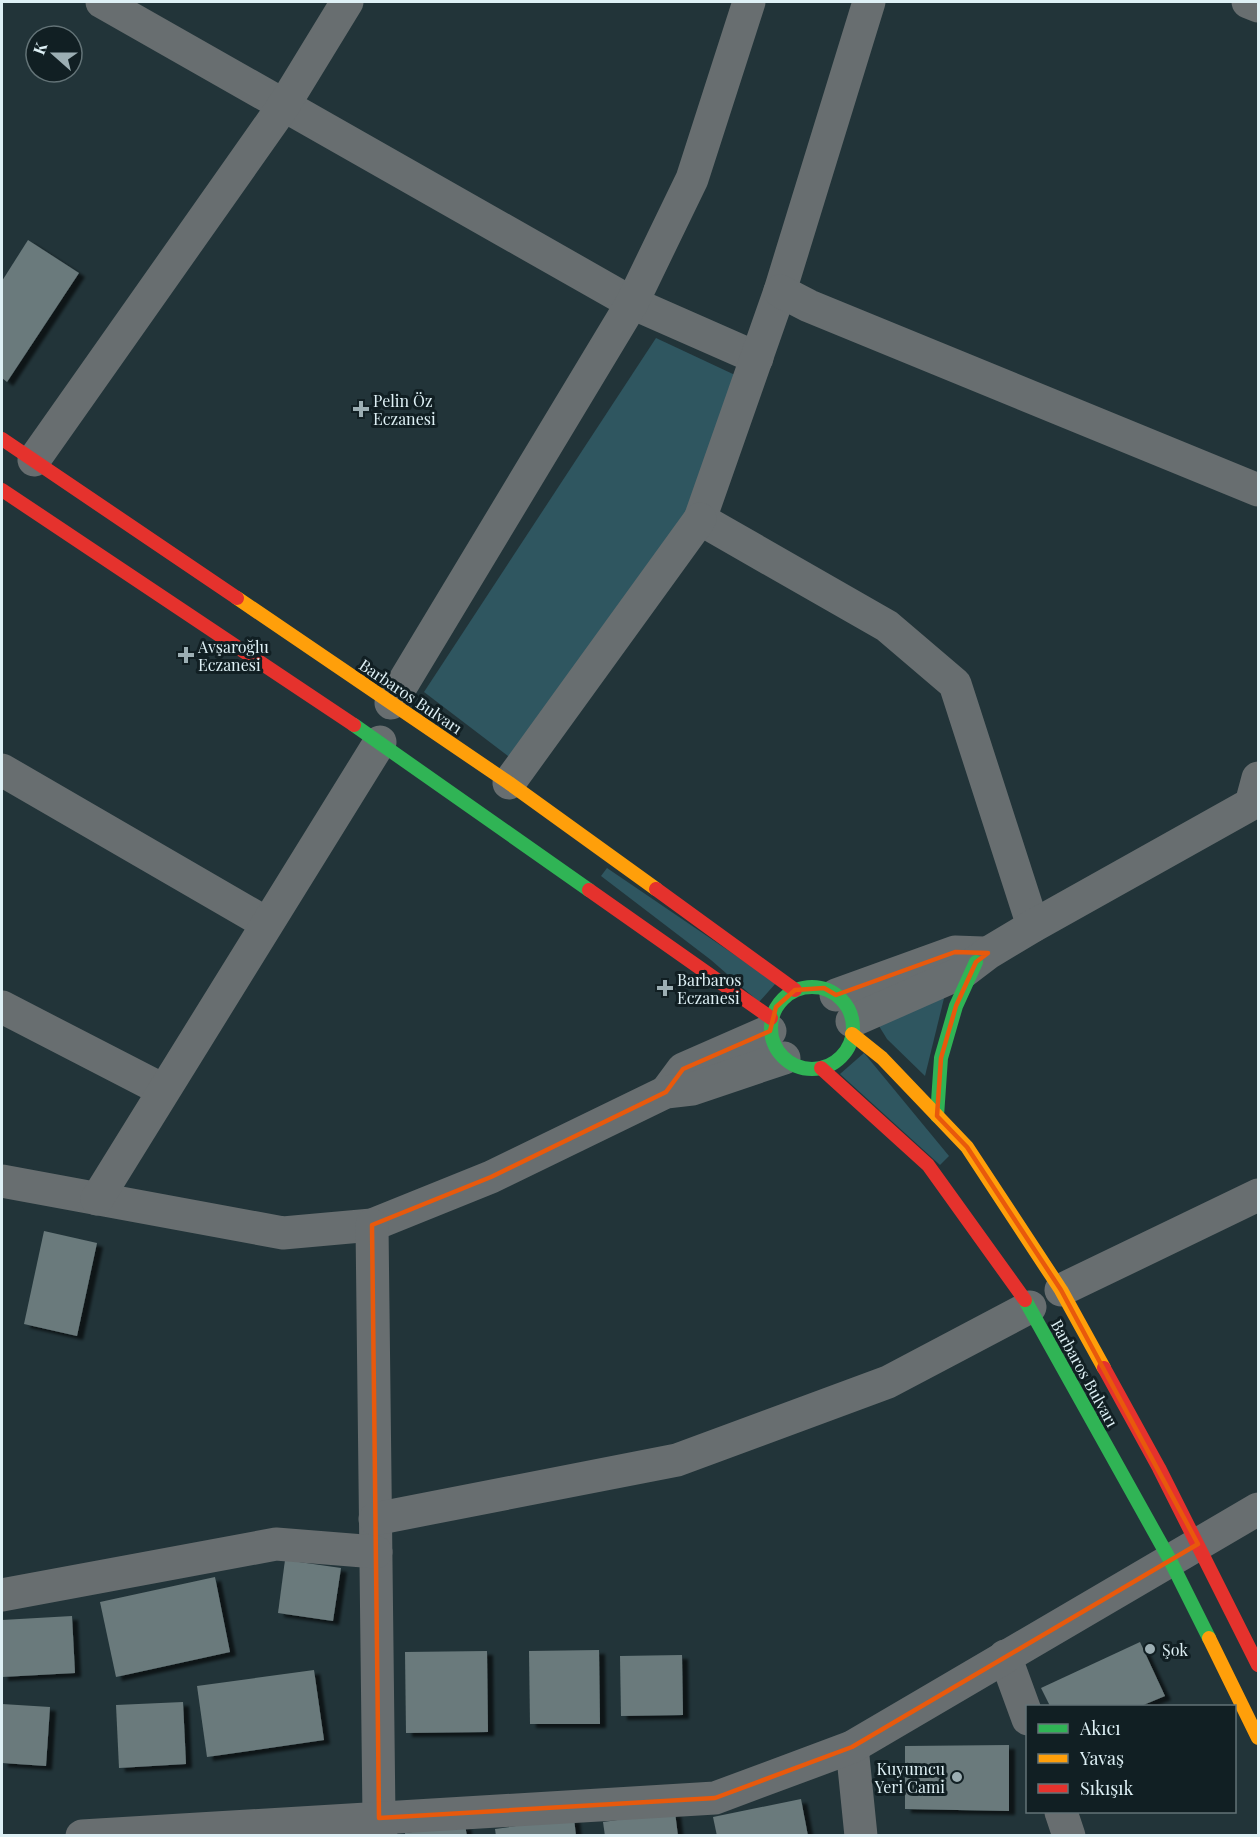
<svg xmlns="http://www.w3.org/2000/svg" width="1260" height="1837" font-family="'Playfair Display',serif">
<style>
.green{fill:#2f5660}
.building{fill:#6a7a7c;filter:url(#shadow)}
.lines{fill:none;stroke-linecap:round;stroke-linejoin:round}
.street{stroke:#686e70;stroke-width:33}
.fast{stroke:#30b455;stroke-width:14}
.slow{stroke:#ff9f0a;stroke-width:14}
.jam{stroke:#e5322d;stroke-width:14}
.marked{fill:none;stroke:#e8590c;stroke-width:4.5;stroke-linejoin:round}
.poi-dot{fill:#9caeb3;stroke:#111f23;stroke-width:2}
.labels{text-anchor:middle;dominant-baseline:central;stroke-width:6;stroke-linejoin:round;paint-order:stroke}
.poi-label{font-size:16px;fill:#def0f5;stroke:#111f23;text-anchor:start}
.street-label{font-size:16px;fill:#def0f5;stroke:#111f23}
</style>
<defs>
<filter id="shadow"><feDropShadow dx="6" dy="4" stdDeviation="1.5" flood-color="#0009"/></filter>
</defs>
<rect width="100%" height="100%" fill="#223439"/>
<g class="green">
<path d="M656,338L735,375L700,519L521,766L424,692Z"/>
<path d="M607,868L776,983L759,1002L711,960L601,876Z"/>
<path d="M946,990L925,1076L887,1039L879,1026Z"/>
<path d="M864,1053L949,1156L940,1165L840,1074Z"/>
</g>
<g class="building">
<path d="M28,240L79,273L7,382L2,378V281Z"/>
<path d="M44,1231L97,1243L77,1336L24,1324Z"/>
<path d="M285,1560L341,1568L333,1621L278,1613Z"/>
<path d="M215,1577L230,1652L116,1677L100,1602Z"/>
<path d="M72,1616L75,1673L2,1677V1620Z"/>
<path d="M1140,1642L1165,1696L1141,1706H1050L1041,1688Z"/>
<path d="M599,1650L600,1724H530L529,1651Z"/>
<path d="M487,1651L488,1732L406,1733L405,1652Z"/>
<path d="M682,1655L683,1715L621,1716L620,1656Z"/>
<path d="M314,1670L324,1740L207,1757L197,1686Z"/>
<path d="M183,1702L186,1764L119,1768L116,1705Z"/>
<path d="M2,1704L50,1707L46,1766L2,1763Z"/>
<path d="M1009,1745V1811L905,1809V1746Z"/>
<path d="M801,1799L808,1836H717L713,1817Z"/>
<path d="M675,1812L678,1836H605L603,1822Z"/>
<path d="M574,1818L576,1836H496L495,1829Z"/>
<path d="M465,1825L467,1836H405V1833Z"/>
</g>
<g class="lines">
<g class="street">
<path d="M102,2L632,303L757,358"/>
<path d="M869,2L780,291L700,519L887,626L955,684L1033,926"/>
<path d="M1248,2L1258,6"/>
<path d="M780,291L809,306L1258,490"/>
<path d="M34,460L284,105L347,2"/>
<path d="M391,703L632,303L692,179L749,2"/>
<path d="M2,770L266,923"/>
<path d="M509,783L700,519"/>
<path d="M836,995L955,952L983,953"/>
<path d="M2,1007L163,1090"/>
<path d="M852,1021L963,972L988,953L1033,926L1251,804L1258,778"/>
<path d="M666,1092L683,1069L770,1031"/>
<path d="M2,1181L283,1233L372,1225L491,1177L666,1092L692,1089L784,1058"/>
<path d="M97,1199L380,742"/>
<path d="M372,1225L379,1818L381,1836"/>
<path d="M1061,1290L1258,1195"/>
<path d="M375,1519L677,1460L888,1382L1030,1307"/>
<path d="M2,1595L276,1544L376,1552"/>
<path d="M1005,1656L1028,1719"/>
<path d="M852,1747L861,1836"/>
<path d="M1061,1812L1069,1836"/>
<path d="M82,1836L715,1798L852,1747L1258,1509"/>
</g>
<g class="fast">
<path d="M354,725L589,890"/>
<circle cx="812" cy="1028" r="41"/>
<path d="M937,1116L941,1058L956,1006L976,962"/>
<path d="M1025,1300L1170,1560L1209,1638"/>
</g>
<g class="slow">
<path d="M237,598L509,783L656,889"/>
<path d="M852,1034L882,1058L967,1147L1061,1290L1104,1368"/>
<path d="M1209,1638L1258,1738"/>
</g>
<g class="jam">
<path d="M2,439L237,598"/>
<path d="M2,490L354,725"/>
<path d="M656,889L795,990"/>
<path d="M589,890L771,1018"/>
<path d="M821,1068L928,1165L1025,1300"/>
<path d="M1104,1368L1159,1468L1258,1665"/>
</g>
</g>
<path class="marked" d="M955,952L988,953L976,962L956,1006L941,1058L937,1116L967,1147L1061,1290L1198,1544L852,1747L715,1798L379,1818L372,1225L491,1177L666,1092L683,1069L770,1031L776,1007L795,990L824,988L836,995Z"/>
<g class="poi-dot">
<path d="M358 400h6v6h6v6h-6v6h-6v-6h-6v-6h6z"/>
<path d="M183 646h6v6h6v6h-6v6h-6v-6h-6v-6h6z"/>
<path d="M662 979h6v6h6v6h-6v6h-6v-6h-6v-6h6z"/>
<circle cx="1150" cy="1649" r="6"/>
<circle cx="957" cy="1777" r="6"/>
</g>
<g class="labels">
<g class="poi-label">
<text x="373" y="400">Pelin Öz<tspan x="373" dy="18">Eczanesi</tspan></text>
<text x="198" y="646">Avşaroğlu<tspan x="198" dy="18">Eczanesi</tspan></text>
<text x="677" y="979">Barbaros<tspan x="677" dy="18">Eczanesi</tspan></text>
<text x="1162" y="1649">Şok</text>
<text x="945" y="1768" text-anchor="end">Kuyumcu<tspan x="945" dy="18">Yeri Cami</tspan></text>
</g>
<g class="street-label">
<text transform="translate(411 696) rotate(34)">Barbaros Bulvarı</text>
<text transform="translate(1085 1373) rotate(61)">Barbaros Bulvarı</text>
</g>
</g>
<rect width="1260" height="1837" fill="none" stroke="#def0f5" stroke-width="6"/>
<rect x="1026" y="1705" width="210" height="108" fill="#111f23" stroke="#637377" stroke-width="1.5"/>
<rect x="1038" y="1724" width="30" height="9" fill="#30b455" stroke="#637377" stroke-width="1.5"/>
<text x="1080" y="1735" font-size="18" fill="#def0f5">Akıcı</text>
<rect x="1038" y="1754" width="30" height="9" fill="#ff9f0a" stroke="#637377" stroke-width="1.5"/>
<text x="1080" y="1765" font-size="18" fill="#def0f5">Yavaş</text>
<rect x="1038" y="1784" width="30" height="9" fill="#e5322d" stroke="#637377" stroke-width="1.5"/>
<text x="1080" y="1795" font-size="18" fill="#def0f5">Sıkışık</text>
<g transform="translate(54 54) rotate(291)"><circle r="28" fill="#111f23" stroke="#637377" stroke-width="1.5"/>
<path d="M0-4.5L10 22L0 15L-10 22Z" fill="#9caeb3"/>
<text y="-9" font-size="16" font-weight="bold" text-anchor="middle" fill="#def0f5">K</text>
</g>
</svg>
